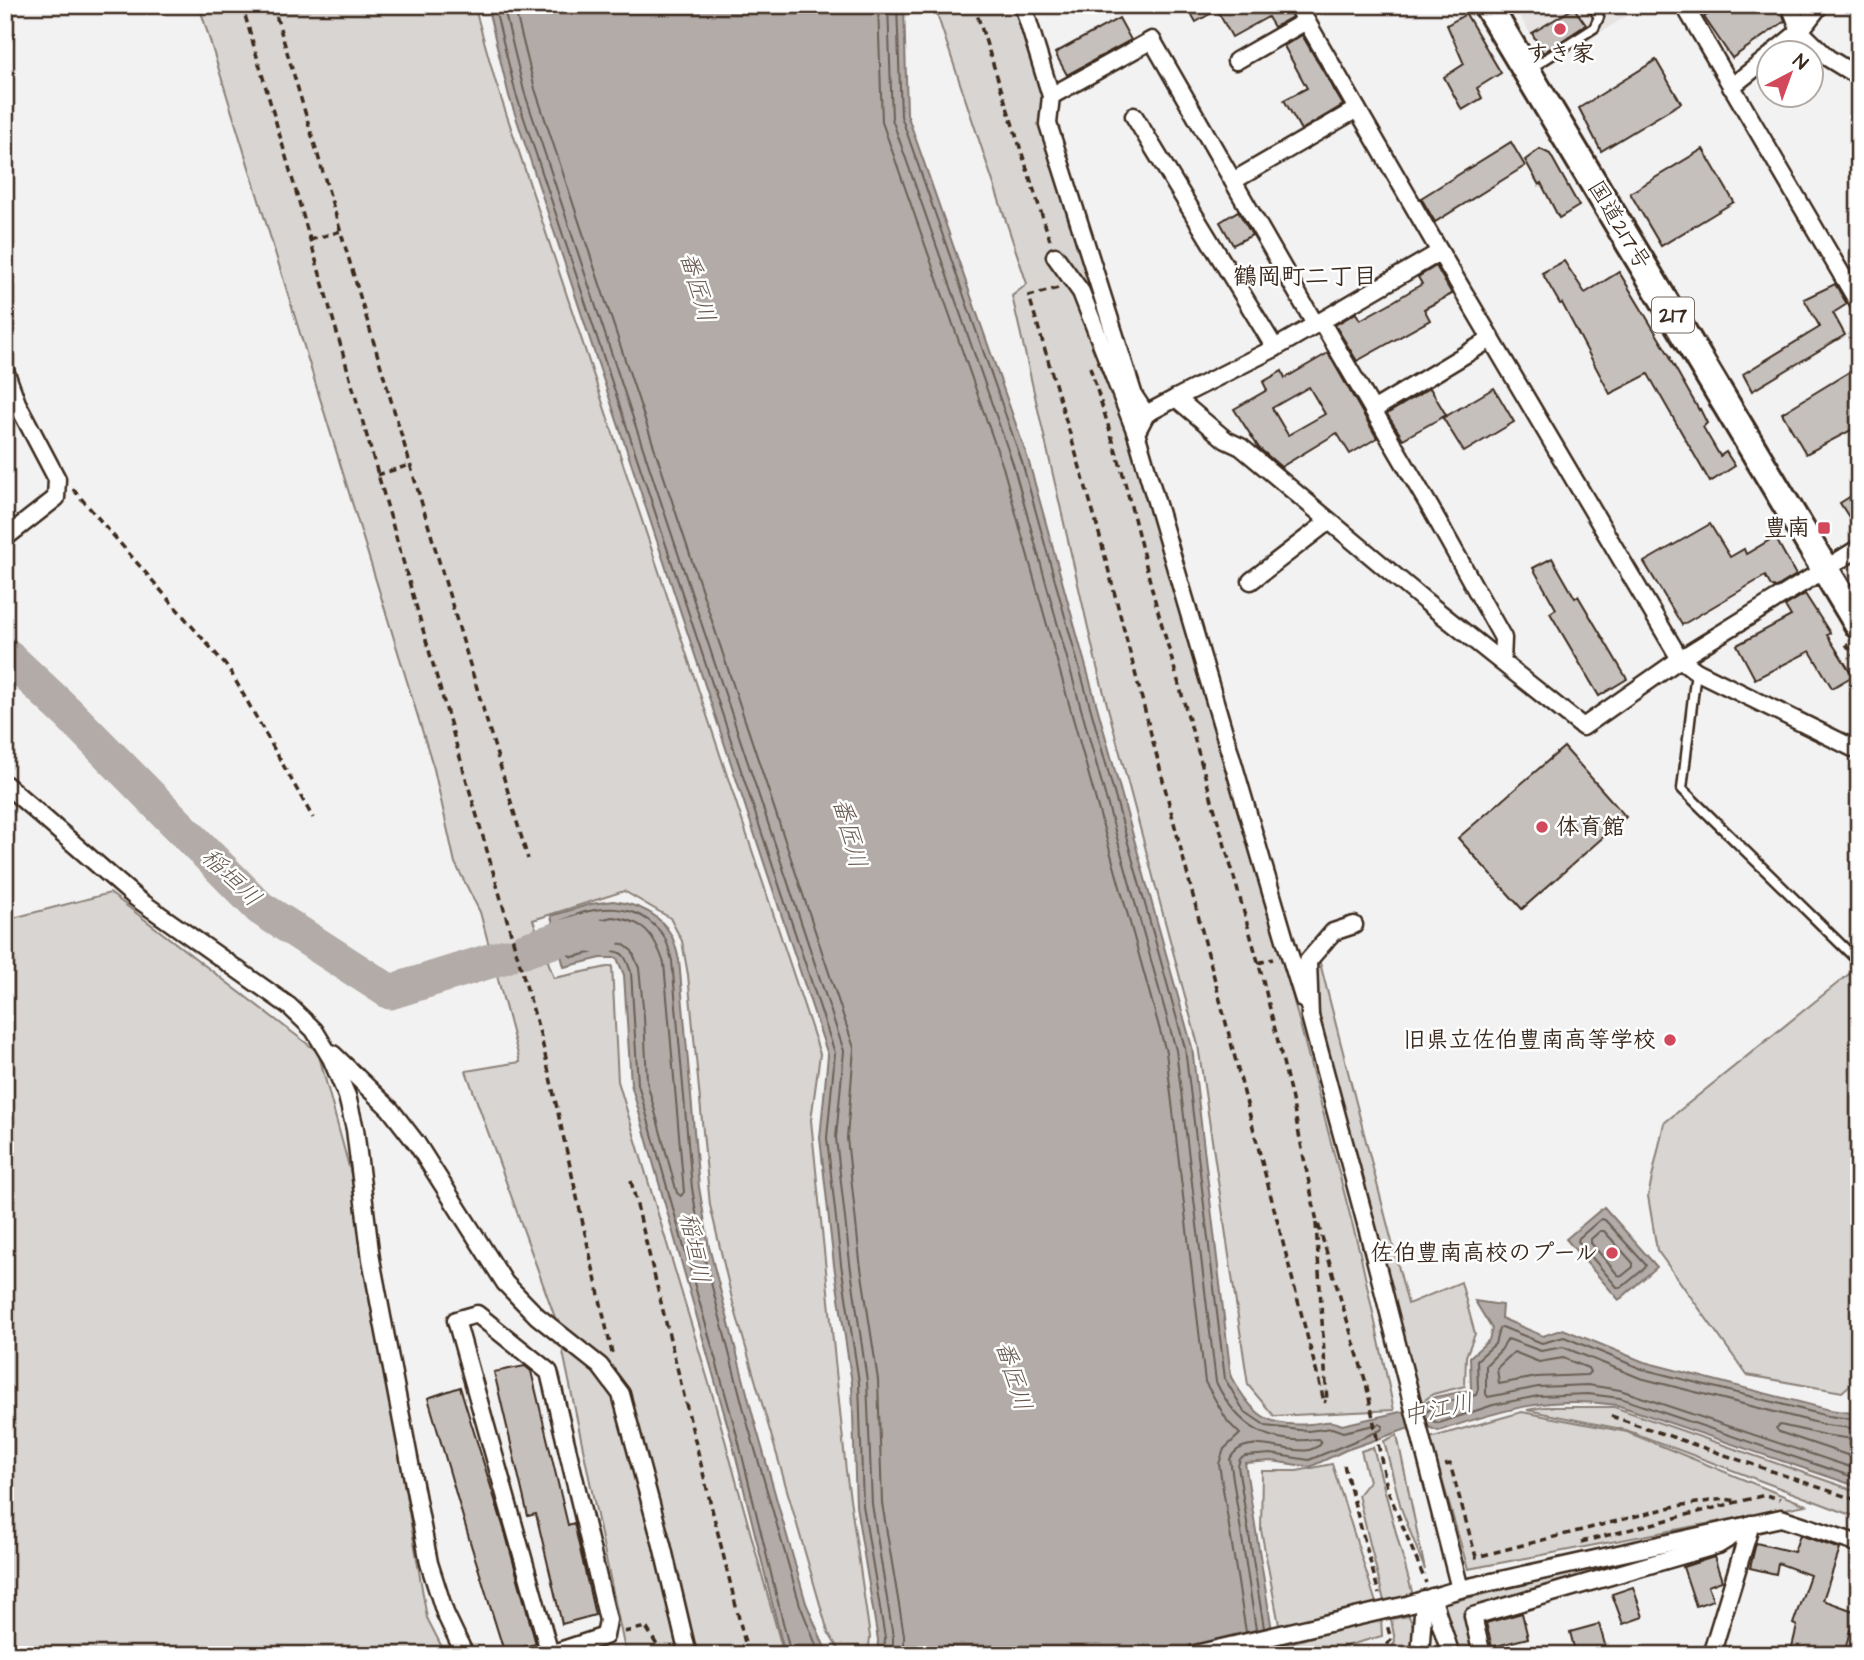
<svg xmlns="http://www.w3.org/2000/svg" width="1864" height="1660" font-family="'Architects Daughter','Klee One',sans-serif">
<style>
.built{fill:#e6e3e2}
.green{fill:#d8d5d2;stroke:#8a8078;stroke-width:2}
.water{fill:#b2aba7;stroke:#827770;stroke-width:2}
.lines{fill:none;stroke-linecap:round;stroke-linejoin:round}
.shore{stroke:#6b5e55;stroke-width:2}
.river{stroke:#b2aba7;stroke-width:35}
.building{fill:#c6c0bd;stroke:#3b2a1e;stroke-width:2;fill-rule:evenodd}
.service-casing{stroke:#3b2a1e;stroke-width:13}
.minor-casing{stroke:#3b2a1e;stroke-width:21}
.trunk-casing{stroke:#3b2a1e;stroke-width:32}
.path{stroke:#3b2a1e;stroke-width:3.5;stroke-dasharray:7 5;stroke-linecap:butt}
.service{stroke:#fff;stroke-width:8}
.minor{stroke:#fff;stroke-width:16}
.trunk{stroke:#fff;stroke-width:26}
.minor-bridge-casing{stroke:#3b2a1e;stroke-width:21;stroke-linecap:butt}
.minor-bridge{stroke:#fff;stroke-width:16}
.poi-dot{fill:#d1495b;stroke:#fff;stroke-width:2.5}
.labels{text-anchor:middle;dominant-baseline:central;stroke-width:5;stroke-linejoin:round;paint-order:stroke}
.shield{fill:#fff;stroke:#766a62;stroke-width:2}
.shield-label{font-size:21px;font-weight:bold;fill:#3b2a1e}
.poi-label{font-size:23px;font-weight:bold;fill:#3b2a1e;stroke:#fff;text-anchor:end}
.street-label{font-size:23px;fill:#3b2a1e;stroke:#fff}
.neighbourhood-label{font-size:24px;font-weight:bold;fill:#3b2a1e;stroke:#fff}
.water-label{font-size:24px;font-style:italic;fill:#65574e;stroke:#fff}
</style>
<rect width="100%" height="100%" fill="#f3f2f2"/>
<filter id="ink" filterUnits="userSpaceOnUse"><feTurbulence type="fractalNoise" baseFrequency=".0143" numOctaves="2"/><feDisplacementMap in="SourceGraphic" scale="14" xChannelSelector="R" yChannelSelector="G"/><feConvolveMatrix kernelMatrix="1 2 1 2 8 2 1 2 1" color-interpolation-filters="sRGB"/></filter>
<g filter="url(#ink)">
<path class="built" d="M1513,5H1644L1549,65Z"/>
<g class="green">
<path d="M199,5H474L495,80L820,1054L811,1120L846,1471L870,1637L868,1655H842L828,1632L733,1303L710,1205L688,975L682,941L670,918L624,891L533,920L554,978L612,966L618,1081L714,1400L784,1655H626L557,1323L466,1071L520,1062L480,912L455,863L434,769Z"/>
<path d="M934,5H1015L1041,87L1280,948L1360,1253L1394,1410L1274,1416L1248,1385L1198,1045L1097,667L1012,296L1027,284Z"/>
<path d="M110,893L318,1052L352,1178L427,1618L446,1655H5V920Z"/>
<path d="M1319,959L1408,1304L1461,1282L1475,1334L1466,1356L1465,1386L1433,1394L1418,1405L1320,1017L1311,965Z"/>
<path d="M1849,974L1859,984V1377L1842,1392L1747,1375L1657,1250L1648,1196L1664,1123Z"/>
<path d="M1544,1407H1614L1859,1492V1518L1626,1430L1527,1410Z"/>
<path d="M1522,1412L1627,1432L1806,1505L1468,1569L1430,1438Z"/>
<path d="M1397,1435L1425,1570L1401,1508L1384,1441Z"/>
<path d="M1373,1447L1412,1592L1408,1600L1385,1605L1358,1495L1369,1481L1361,1451Z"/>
<path d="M1332,1464L1377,1606L1280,1630L1261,1530L1262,1471H1297Z"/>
<path d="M1669,1550L1463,1613L1473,1655H1458L1442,1604Z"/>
<path d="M1409,1616L1417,1635L1413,1655H1389L1395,1641L1391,1619Z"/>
<path d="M1381,1618L1382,1636L1313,1655H1285L1283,1645Z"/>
</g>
<g class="water">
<path d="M487,5H904L907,114L1028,459L1192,1047L1231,1377C1253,1413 1265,1428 1310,1424C1322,1423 1331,1419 1342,1425L1418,1408L1435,1397L1471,1390L1470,1357L1489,1340L1492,1329L1475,1301L1502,1305L1501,1318L1543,1336L1563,1329L1644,1362L1830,1410L1859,1414V1487L1617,1405C1549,1395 1502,1410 1438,1431L1421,1424L1346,1450L1310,1467L1272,1461L1245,1463L1276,1655H877L878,1640L856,1506L852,1383L834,1265L820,1138L828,1055L509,96Z"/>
<path d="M613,901C635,904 658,912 670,933C675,941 677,952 679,960L699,1187L709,1247L753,1416L806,1603L828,1655H785L732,1441L631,1084L624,975L617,958H601L564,967L551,916L591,904Z"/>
<path d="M1604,1207L1657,1267L1619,1300L1566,1239Z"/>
</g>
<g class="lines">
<g class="shore">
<path d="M494,5L516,94L835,1053L827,1138L841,1264L859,1382L863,1505L885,1638L884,1655"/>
<path d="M503,5L524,91L844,1051L836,1138L850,1263L867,1381L872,1504L893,1637V1655"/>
<path d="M514,5L535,89L854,1048L847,1138L860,1261L878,1380L882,1503L904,1635V1655"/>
<path d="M878,5L882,122L1003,467L1166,1052L1205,1382L1228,1422L1240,1434L1224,1449L1219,1464L1246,1632"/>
<path d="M888,5L892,119L1013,464L1176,1050L1216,1382C1237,1426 1268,1446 1318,1439L1321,1442L1320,1445C1316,1447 1313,1449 1309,1450C1287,1455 1244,1430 1230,1459L1256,1630"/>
<path d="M897,5L901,116L1022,462L1185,1048L1225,1379L1244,1411L1266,1426L1308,1431L1332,1428L1343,1432L1379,1424L1383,1426L1381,1430L1309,1460L1271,1454L1245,1456L1240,1459L1238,1466L1264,1628"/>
<path d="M612,917C645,921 654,934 664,963L684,1192L681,1196L677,1193L647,1082L644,1017L639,968L632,951L623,944L599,942L577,947L571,930L574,926Z"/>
<path d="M1601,1219L1605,1220L1646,1265L1645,1268L1621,1288L1617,1287L1578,1241L1579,1238Z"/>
<path d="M1600,1231H1604L1633,1263V1267L1622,1276L1618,1275L1591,1243V1239Z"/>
<path d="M1514,1352L1539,1362L1563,1358L1588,1368L1590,1372L1587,1375L1537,1377L1499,1384L1497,1368Z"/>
<path d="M1425,1413L1438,1404L1476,1395L1478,1389L1477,1360L1495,1344L1499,1329L1502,1327L1542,1343L1564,1337L1642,1369L1828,1416L1859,1420"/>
<path d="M1426,1419L1439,1423L1493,1405L1538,1396L1588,1394L1620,1398L1859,1479"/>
<path d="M1859,1429L1826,1425L1640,1378L1563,1347L1541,1351L1508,1339L1501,1350L1486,1365V1394L1488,1397L1538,1387L1588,1385L1620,1390L1859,1470"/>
<path d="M1859,1440L1825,1435L1780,1425L1776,1428L1779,1432L1859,1459"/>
<path d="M791,1655L738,1439L638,1084L631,972C629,967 627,960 624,956C616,945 584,955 572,957L569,955L561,921C595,904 638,901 663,935C668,942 670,953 672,961L692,1188L702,1248L746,1418L800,1605L820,1655"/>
</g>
<g class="river">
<path d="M5,654L69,714L260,908L390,992L506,956"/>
<path d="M525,950L581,932L602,938"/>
</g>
</g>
<g class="building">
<path d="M1186,5H1287L1292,17L1274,27L1268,17L1232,37L1217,10L1196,22Z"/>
<path d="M1721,5H1780L1785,21L1732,58L1704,17Z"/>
<path d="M1574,8L1586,25L1543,53L1532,33Z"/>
<path d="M1466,14L1501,73L1477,88L1482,98L1462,110L1444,77L1464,64L1447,25Z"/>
<path d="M1119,18L1131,40L1067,75L1055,53Z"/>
<path d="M1302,35L1343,105L1301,130L1284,100L1307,88L1284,46Z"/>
<path d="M1656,60L1681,103L1601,151L1579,108Z"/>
<path d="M1511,142L1525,166L1435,222L1421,198Z"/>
<path d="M1540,149L1550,154L1579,206L1559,218L1541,183L1539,185L1525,160Z"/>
<path d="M1703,149L1734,202L1661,246L1630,193Z"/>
<path d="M1238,211L1252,235L1233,245L1220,222Z"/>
<path d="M1564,261L1585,293L1619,272L1671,358L1670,359L1699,410L1700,409L1707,423L1703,427L1720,456L1726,452L1735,466L1710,482L1648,374L1610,394L1562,303L1560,304L1542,273Z"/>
<path d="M1436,266L1452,294L1424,309L1430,320L1357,361L1335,325L1356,313L1360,320L1394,301L1422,284L1418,277Z"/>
<path d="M1835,284L1847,304L1833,313L1845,335L1752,391L1743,374L1820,327L1804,299Z"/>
<path d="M1328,353L1377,438L1350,454L1337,433L1281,467L1259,448L1234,409L1267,390L1263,382L1282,371L1285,378ZM1309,387L1325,414L1288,435L1272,408Z"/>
<path d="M1859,366V426L1806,454L1782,413Z"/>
<path d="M1430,388L1446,415L1403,439L1387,414Z"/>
<path d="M1494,388L1514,422L1464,452L1443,418Z"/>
<path d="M1859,491V533L1840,503Z"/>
<path d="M1710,524L1730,557L1744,549L1746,554L1775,537L1796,575L1775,588L1771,586L1765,576L1682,625L1644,562Z"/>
<path d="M1552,558L1575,598L1578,596L1627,679L1599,696L1550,613L1556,609L1533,568Z"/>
<path d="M1805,594L1830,633L1827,635L1853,676L1832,688L1810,651L1755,679L1737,645L1791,616L1785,606Z"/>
<path d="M1564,747L1626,817L1522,909L1458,838Z"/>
<path d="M525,1366L531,1371L568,1525L574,1523L595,1615L562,1624L536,1514L528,1516L494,1372Z"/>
<path d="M460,1387L505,1532L536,1644L504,1651L471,1545L428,1398Z"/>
<path d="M1800,1535L1840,1549L1823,1600L1859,1613L1854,1632L1850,1630L1844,1655H1806L1791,1651L1797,1626L1793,1624L1810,1575L1778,1563L1776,1574L1750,1568L1756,1543L1794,1552Z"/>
<path d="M1714,1557L1722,1581L1708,1586L1713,1600L1696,1606L1683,1567Z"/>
<path d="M1633,1587L1643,1617L1623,1624L1612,1594Z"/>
<path d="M1522,1613L1528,1638L1492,1647L1486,1623Z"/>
<path d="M1599,1624L1608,1655H1576L1570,1632Z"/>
</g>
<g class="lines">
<g class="service-casing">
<g id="service">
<path d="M1530,69L1594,28L1599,17L1591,5"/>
<path d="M1696,671L1682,789L1859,962"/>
</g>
</g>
<g class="minor-casing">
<g id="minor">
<path d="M1023,5L1051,96L1048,124L1134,396L1146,414"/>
<path d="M1297,5L1440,252L1680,659L1696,671L1859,751"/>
<path d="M1684,5L1859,304"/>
<path d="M1790,5L1800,31L1828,58L1859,77"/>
<path d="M1774,52L1800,31L1820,5"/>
<path d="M1236,61L1306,21"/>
<path d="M1731,87L1770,56"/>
<path d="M1051,96L1152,40L1315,324"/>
<path d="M1134,116L1275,348"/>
<path d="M1233,181L1357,109"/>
<path d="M1440,252L1275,348L1176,398L1226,440L1241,447L1425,601L1583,727L1680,659L1859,548"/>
<path d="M1055,256L1081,292L1136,433"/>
<path d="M1321,321L1431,509L1503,638L1502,662"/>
<path d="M5,370L17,403L57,479L56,498L5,538"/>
<path d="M1176,398L1146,414L1136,433L1286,943L1304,1000"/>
<path d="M1373,410L1491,339"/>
<path d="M1251,581L1329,521"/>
<path d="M5,784L136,898L289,1006L314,1030L331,1058L347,1096L355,1129L371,1259L429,1563L445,1613L465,1655"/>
<path d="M1354,925L1333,932L1308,961L1310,1016L1369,1235L1460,1589"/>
<path d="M333,1054L390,1109L417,1144L505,1283L537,1316L600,1366L621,1394L662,1545L688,1655"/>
<path d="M1432,1597L1451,1655"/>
<path d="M1407,1605L1460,1589L1781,1518L1859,1544"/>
<path d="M547,1655L605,1636L608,1620L549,1372L477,1314L456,1320L550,1654"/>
<path d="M1420,1655L1424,1599"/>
<path d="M1482,1655L1473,1616L1718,1545L1742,1530"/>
<path d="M1711,1655L1751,1524"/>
</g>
</g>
<g class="trunk-casing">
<path id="trunk" d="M1487,5L1859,626"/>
</g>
<g class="path">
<path d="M242,5L541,1037L612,1353"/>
<path d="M273,5L528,859"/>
<path d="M974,5L1050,240"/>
<path d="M310,240L341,231"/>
<path d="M1058,288L1029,296L1095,518L1324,1401"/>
<path d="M1090,367L1121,467L1154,597L1261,972L1291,1095L1316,1217L1366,1383L1387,1488L1426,1583"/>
<path d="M377,475L410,465"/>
<path d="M73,489L229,669L313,818"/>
<path d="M1846,644L1859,665"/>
<path d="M1258,963L1273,959"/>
<path d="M631,1181L748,1655"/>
<path d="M1316,1223L1327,1402L1324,1401"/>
<path d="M1611,1416L1859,1501"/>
<path d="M1344,1465L1379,1594"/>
<path d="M1445,1465L1450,1464L1476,1557L1676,1506L1725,1499L1737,1501"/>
<path d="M1581,1542L1765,1495L1780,1499"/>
<path d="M624,1632L646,1627L663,1655"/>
<path d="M1381,1655L1391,1639L1387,1625"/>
</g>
<use href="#service" class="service"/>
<use href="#minor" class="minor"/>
<use href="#trunk" class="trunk"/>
<g class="minor-bridge-casing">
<path id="minor-bridge" d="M1191,1655L1407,1605"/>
</g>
<use href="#minor-bridge" class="minor-bridge"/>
</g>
</g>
<g class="poi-dot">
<circle cx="1560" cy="29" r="7"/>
<rect x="1817" y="521" width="14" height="14" rx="3.5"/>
<circle cx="1542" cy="827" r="7"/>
<circle cx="1670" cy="1040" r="7"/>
<circle cx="1612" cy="1253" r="7"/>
</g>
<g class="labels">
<rect class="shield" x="1652" y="297.5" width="42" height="35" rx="5"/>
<g class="shield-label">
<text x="1673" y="315">217</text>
</g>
<g class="poi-label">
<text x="1560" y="54" text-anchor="middle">すき家</text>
<text x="1810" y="528">豊南</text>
<text x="1556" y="827" text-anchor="start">体育館</text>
<text x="1656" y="1040">旧県立佐伯豊南高等学校</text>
<text x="1598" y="1253">佐伯豊南高校のプール</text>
</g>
<g class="street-label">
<text transform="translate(1619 225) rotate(59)">国道217号</text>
</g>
<g class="neighbourhood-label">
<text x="1305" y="277">鶴岡町二丁目</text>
</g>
<g class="water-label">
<text transform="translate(697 287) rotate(74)">番匠川</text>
<text transform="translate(849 833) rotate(75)">番匠川</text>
<text transform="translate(231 878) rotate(44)">稲垣川</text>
<text transform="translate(694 1248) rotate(79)">稲垣川</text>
<text transform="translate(1013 1376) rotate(73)">番匠川</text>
<text transform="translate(1438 1410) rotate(-12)">中江川</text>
</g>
</g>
<rect width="1864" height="1660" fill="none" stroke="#fff" stroke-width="28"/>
<rect x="14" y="14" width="1836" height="1632" fill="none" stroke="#3b2a1e" stroke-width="2.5" filter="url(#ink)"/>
<g transform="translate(1790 74) rotate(41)"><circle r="33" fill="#ffffff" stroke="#b1aaa5" stroke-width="2"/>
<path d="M0-5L12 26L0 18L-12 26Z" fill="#d1495b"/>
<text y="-10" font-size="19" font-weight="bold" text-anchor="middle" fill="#3b2a1e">N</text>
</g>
</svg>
